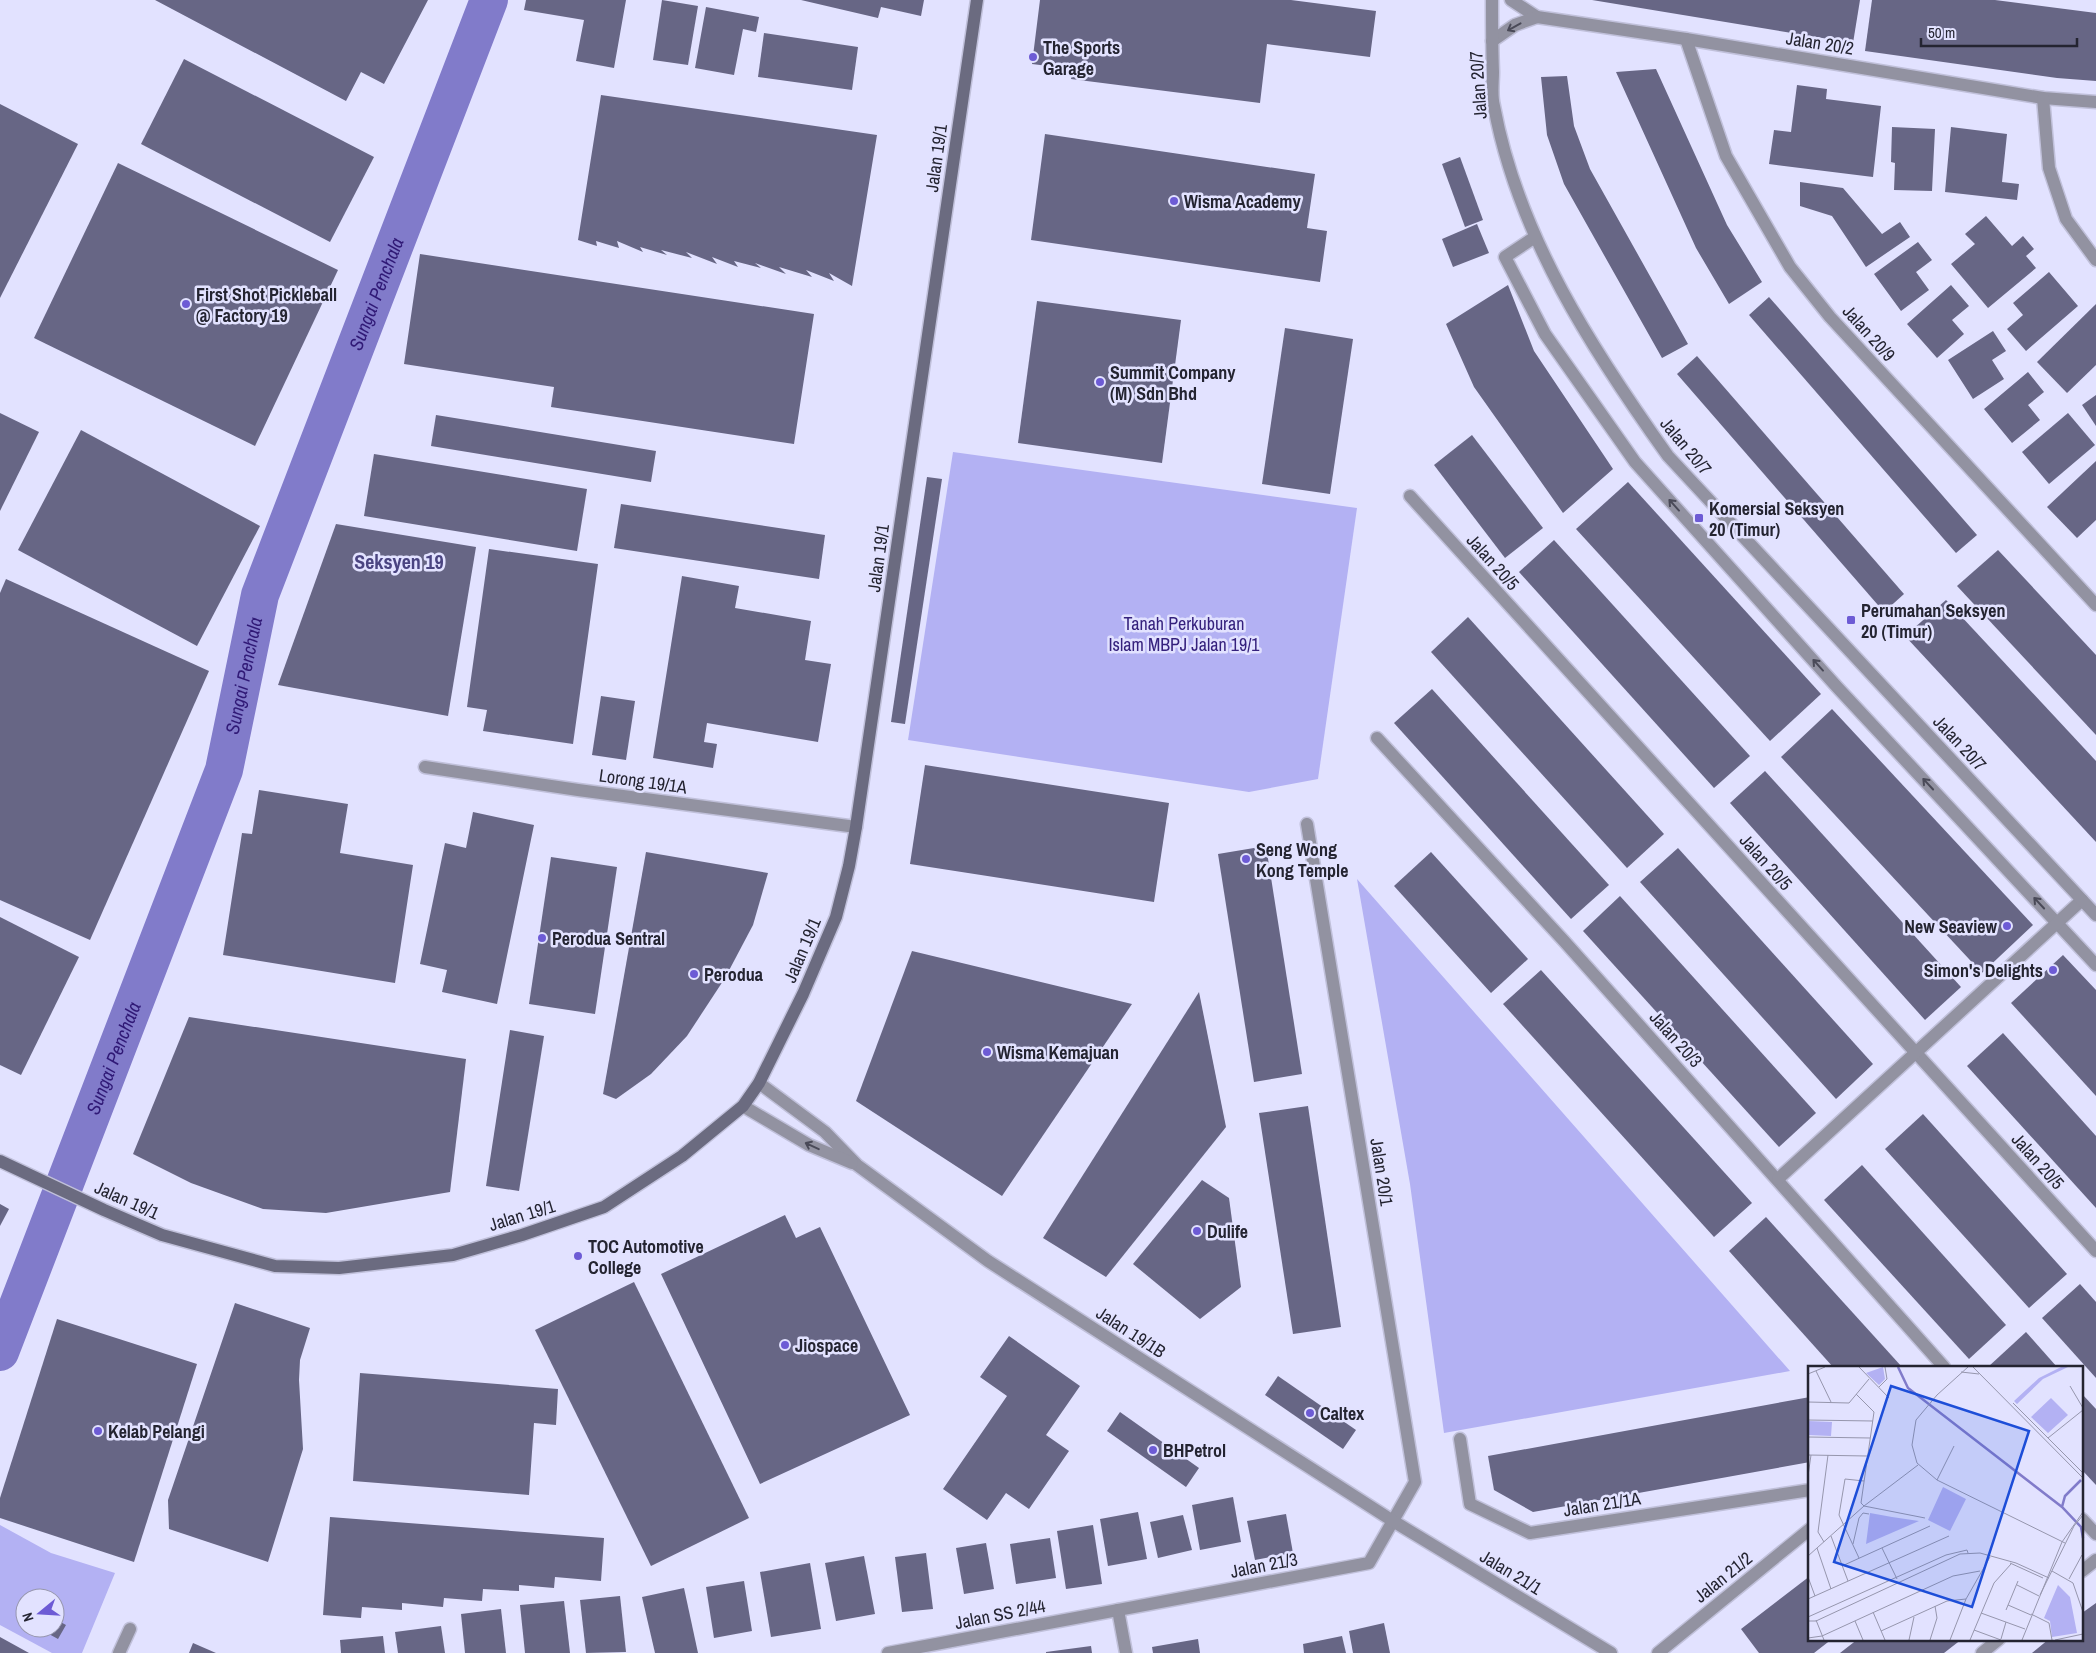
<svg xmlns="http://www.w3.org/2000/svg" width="2096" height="1653" font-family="'Archivo Narrow',sans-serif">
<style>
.green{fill:#b3b1f3;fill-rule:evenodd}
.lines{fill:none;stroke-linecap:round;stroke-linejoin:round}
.river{stroke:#817bca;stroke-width:38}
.building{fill:#676685}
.minor-casing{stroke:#c0c0da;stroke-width:15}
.tertiary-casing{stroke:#c0c0da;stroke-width:15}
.secondary-casing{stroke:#c0c0da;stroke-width:15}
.minor{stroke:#9292a1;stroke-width:12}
.tertiary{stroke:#9292a1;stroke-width:12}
.secondary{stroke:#6b6b80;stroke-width:12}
.oneway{stroke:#4a4a58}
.poi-dot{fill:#6d5bd5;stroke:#e2e2ff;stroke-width:2}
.labels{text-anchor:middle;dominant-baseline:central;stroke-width:5;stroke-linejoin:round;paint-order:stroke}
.street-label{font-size:18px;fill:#242431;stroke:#e2e2ff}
.poi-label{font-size:18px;font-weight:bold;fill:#242431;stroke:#e2e2ff;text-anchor:start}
.park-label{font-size:18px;fill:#35217d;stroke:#e2e2ff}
.water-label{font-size:19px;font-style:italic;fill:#301976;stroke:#e2e2ff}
.quarter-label{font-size:20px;font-weight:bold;fill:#4a4481;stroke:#e2e2ff}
.inset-river{fill:none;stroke:#817bca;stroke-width:2.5}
.inset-road{fill:none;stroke:#9696ad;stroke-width:1}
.view{fill:#1d4ed8;fill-opacity:0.15;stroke:#1d4ed8;stroke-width:2.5}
.inset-edge{fill:none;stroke:#242431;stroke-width:2.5}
</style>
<rect width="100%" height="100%" fill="#e2e2ff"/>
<g class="green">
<path d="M953,452L1357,508L1318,779L1249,792L908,740Z"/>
<path d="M1357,879L1790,1371L1444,1433L1410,1184Z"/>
<path d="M0,1525L51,1553L115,1573L82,1653H52L0,1625ZM25,1598H55V1628H25Z"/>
</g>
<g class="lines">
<path class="river" id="s1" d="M0,1352L224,770L260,595L489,0"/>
</g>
<g class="building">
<path d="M155,0H428L384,84L361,72L346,101Z"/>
<path d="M526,0H626L614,68L576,61L584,20L524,10Z"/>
<path d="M662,0L698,6L688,65L653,60Z"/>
<path d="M801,0H924L921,16L881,7L878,18Z"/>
<path d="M1040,0H1291L1376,11L1370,57L1267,44L1260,103L1071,79L1072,69L1032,64Z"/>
<path d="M1592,0H1860L1853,43Z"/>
<path d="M1872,0H1995L2096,13V81L2057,78L1865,51Z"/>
<path d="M706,7L759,17L756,32L743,29L734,75L695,68Z"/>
<path d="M764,33L858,47L852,90L758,77Z"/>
<path d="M184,59L374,157L330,242L141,144Z"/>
<path d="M1656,69L1727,225L1762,282L1729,304L1696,248L1616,72Z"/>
<path d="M1567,76L1574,126L1590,169L1688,344L1662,358L1564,184L1547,135L1541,77Z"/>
<path d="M1797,85L1827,89L1826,99L1881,106L1873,177L1769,164L1774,130L1791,132Z"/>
<path d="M601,95L877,135L852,286L829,273L834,281L806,270L812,277L779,267L786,274L755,263L761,268L734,261L738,267L712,257L717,264L686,252L692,258L661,250L667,255L640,247L643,252L617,241L619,248L596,241L597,246L578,240Z"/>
<path d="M0,104L78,144L0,298Z"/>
<path d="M1892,127L1935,129L1932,191L1894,190L1895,163L1891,162Z"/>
<path d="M1951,127L2007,134L2002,182L2019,184L2017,200L1945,192Z"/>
<path d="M1045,134L1315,174L1307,228L1327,231L1320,282L1031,240Z"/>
<path d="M1460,157L1483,220L1465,227L1442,164Z"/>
<path d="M118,163L338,270L255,446L34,338Z"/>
<path d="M1800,182L1843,188L1882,234L1900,222L1910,237L1866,267L1832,216L1800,206Z"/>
<path d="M1986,216L2012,246L2023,236L2034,249L2026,256L2036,268L1988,308L1951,264L1975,244L1965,234Z"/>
<path d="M1477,224L1489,253L1453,267L1442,239Z"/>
<path d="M1918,242L1932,260L1916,272L1929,290L1901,311L1874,274Z"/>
<path d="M420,254L814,314L794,444L551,407L554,387L404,364Z"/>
<path d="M2049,272L2078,306L2026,351L2007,329L2023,315L2013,303Z"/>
<path d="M1508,285L1534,351L1613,469L1563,513L1474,387L1446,324Z"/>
<path d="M1951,285L1969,306L1952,320L1964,334L1937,358L1907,324Z"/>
<path d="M1769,297L1977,535L1956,553L1749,315Z"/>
<path d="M1037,301L1181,320L1162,463L1018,443Z"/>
<path d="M2096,304V365L2067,393L2037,362Z"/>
<path d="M1285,328L1353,339L1330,494L1262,484Z"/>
<path d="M1993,331L2006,351L1992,360L2004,379L1973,399L1948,360Z"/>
<path d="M1697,356L1904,594L1884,612L1677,374Z"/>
<path d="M2028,372L2044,392L2028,405L2040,420L2012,443L1984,409Z"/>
<path d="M2096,395V426L2082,405Z"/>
<path d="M0,413L39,432L0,511Z"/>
<path d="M2068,413L2095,445L2049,484L2022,452Z"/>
<path d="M436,415L656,451L651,482L431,446Z"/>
<path d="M81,430L260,526L197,646L18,550Z"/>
<path d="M1472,435L1543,528L1505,558L1434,465Z"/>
<path d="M374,454L587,489L577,551L364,516Z"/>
<path d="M2096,461V520L2077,538L2047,507Z"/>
<path d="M927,477L942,479L905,724L891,722Z"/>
<path d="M1628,482L1821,694L1770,741L1576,529Z"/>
<path d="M621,504L825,535L819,579L614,548Z"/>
<path d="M336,524L476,547L448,716L278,685Z"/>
<path d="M1554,540L1750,756L1714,788L1519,572Z"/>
<path d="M489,549L598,564L573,744L483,731L487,710L467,707Z"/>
<path d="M1998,550L2096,655V735L1957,586Z"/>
<path d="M682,576L739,586L735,608L811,621L805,660L831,664L818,742L707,723L704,742L717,744L713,768L653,758Z"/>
<path d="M6,579L209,671L90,940L0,900V593Z"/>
<path d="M1946,600L2096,761V842L1905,636Z"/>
<path d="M1468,617L1664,834L1627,868L1431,652Z"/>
<path d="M1432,689L1609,885L1571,919L1394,723Z"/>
<path d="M601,696L635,701L626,760L592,755Z"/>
<path d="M1832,709L2033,925L1982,973L1781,757Z"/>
<path d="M925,765L1169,803L1154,902L910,864Z"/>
<path d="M1765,771L1961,987L1925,1020L1730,803Z"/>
<path d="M259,790L348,804L340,853L413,865L395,983L223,955L242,833L252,834Z"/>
<path d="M473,812L534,825L497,1004L442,992L447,970L420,964L445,843L466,848Z"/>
<path d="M1266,846L1302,1074L1254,1082L1218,854Z"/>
<path d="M1678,848L1873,1064L1836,1099L1640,882Z"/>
<path d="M646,852L768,873L753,925L725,978L687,1036L651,1074L616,1099L603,1094Z"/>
<path d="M1431,852L1528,959L1491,993L1394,886Z"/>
<path d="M551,857L617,867L595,1014L529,1004Z"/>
<path d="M1620,896L1816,1113L1779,1147L1583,931Z"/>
<path d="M0,917L79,957L21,1075L0,1065Z"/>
<path d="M912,951L1132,1004L1002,1196L856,1101Z"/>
<path d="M2063,955L2096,990V1096L2011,1003Z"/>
<path d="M1541,970L1752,1203L1714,1237L1503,1004Z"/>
<path d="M1199,992L1226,1127L1106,1277L1043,1238Z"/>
<path d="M189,1017L466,1059L450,1192L326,1213L263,1209L191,1183L133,1154Z"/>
<path d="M510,1030L544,1036L519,1191L486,1186Z"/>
<path d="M2003,1033L2096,1136V1208L1967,1066Z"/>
<path d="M1308,1106L1341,1327L1293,1334L1259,1113Z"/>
<path d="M1923,1114L2067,1274L2029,1308L1885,1149Z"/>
<path d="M1862,1165L2006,1325L1969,1359L1824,1200Z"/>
<path d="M1202,1180L1229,1198L1241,1287L1200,1319L1133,1264Z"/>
<path d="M0,1204L9,1209L0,1226Z"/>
<path d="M785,1215L796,1238L820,1227L910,1415L760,1484L661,1274Z"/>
<path d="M1766,1217L1902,1367H1833L1729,1251Z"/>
<path d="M634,1282L749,1518L651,1566L535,1330Z"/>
<path d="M2080,1284L2096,1302V1378L2042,1318Z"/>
<path d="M235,1303L310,1328L300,1360L299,1380L303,1449L268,1562L169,1529L168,1500Z"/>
<path d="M57,1319L197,1364L134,1562L0,1518V1498Z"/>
<path d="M2026,1332L2057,1367H1988Z"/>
<path d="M1009,1336L1080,1386L1046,1435L1069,1451L1029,1509L1006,1493L987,1520L943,1489L1007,1396L980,1377Z"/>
<path d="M360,1373L558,1389L556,1425L534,1423L529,1495L353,1481Z"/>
<path d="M1278,1376L1356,1430L1343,1449L1265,1395Z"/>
<path d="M2082,1394L2096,1409V1485L2082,1470Z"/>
<path d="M1810,1397V1462L1533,1512L1494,1490L1488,1456Z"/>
<path d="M1120,1412L1199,1468L1186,1487L1107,1431Z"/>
<path d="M1233,1497L1241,1542L1200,1550L1192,1505Z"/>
<path d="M1138,1512L1147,1559L1108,1566L1100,1519Z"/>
<path d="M1286,1514L1293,1553L1255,1560L1247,1521Z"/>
<path d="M1183,1515L1192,1550L1158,1558L1150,1522Z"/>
<path d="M330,1517L604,1538L601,1581L555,1577L554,1588L519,1585V1591L483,1589L482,1601L444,1598L443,1607L402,1603V1610L362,1607L361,1618L323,1615Z"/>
<path d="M1093,1525L1102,1584L1066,1589L1057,1531Z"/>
<path d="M1050,1538L1056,1578L1016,1584L1010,1544Z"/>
<path d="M986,1543L994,1589L964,1594L956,1548Z"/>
<path d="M926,1553L933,1609L902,1612L895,1557Z"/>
<path d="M864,1556L875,1614L836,1621L825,1563Z"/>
<path d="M810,1563L821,1629L771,1637L760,1572Z"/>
<path d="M1810,1576V1639H1832L1814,1653H1759L1741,1629Z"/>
<path d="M744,1581L752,1631L714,1638L706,1587Z"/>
<path d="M684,1588L698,1653H655L642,1597Z"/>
<path d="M620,1596L626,1652L586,1653L580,1600Z"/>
<path d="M564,1601L570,1653H525L520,1605Z"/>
<path d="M2096,1603V1653H2032L2049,1639H2082V1613Z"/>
<path d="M501,1609L506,1653H465L461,1614Z"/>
<path d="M55,1619L66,1625L58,1639L38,1628H55Z"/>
<path d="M1384,1623L1390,1653H1353L1349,1631Z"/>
<path d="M441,1626L445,1653H398L395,1632Z"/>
<path d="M383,1636L385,1653H341L340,1640Z"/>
<path d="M1342,1636L1346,1653H1304L1303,1644Z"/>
<path d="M0,1637L29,1653H0Z"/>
<path d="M1198,1639L1200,1653H1153L1152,1647Z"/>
<path d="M1858,1639H1962L1944,1653H1840Z"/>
<path d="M193,1643L216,1653H189Z"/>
<path d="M1091,1646L1092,1653H1046V1652Z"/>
</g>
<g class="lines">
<g class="minor-casing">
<g id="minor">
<path d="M1511,0L1537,17L1686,39L2043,98L2096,102"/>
<path d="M1686,39L1726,156L1790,267L1830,317L2096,605"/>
<path d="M1492,41L1515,25L1537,17"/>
<path d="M2043,98L2049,168L2066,219L2096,260"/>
<path d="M1535,237L1505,257L1545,334L1635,462L1837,687L2096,965"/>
<path d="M1410,496L2096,1251"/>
<path d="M1377,738L1564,941L1944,1367"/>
<path d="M425,767L578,790L856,827"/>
<path d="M1778,1179L2082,900"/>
<path d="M1460,1439L1470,1504L1530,1533L1810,1490"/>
<path d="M2082,1519L2096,1534"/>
<path d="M2082,1571L2096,1560"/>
<path d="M1118,1610L1126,1653"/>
<path d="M119,1653L130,1629"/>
<path d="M888,1653L1369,1563L1415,1482L1307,824"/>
<path d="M1658,1653L1810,1529"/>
<path d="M1982,1653L1999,1639"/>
</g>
</g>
<g class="tertiary-casing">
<g id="tertiary">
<path d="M1492,0C1492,24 1492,48 1493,72C1493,83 1491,95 1494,106C1518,236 1593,351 1668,456L2096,915"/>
<path d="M759,1083L825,1132L857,1165L988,1261L1393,1521L1611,1653"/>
<path d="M743,1106L809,1145L852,1163"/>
</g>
</g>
<g class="secondary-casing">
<path id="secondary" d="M0,1161L104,1210L162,1235L275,1266L339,1268L453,1255L522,1235L604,1207L682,1156L743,1106L759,1083L803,994L836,917L849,866L856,827L977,0"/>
</g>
<use href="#minor" class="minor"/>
<use href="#tertiary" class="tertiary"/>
<use href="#secondary" class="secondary"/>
</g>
<defs><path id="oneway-shaft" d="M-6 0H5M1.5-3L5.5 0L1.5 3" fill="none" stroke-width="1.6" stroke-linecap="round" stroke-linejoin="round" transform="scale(1.25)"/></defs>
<g class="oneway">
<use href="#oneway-shaft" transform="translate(1514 27) rotate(151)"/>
<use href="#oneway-shaft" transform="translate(1674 505) rotate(-132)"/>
<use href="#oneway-shaft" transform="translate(1818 665) rotate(-132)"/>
<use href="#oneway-shaft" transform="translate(1928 784) rotate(-133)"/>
<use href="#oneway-shaft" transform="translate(2039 903) rotate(-133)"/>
<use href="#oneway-shaft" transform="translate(812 1146) rotate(-155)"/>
</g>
<g class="poi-dot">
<circle cx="1033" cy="57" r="5"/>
<circle cx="1174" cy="201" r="5"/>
<circle cx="186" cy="304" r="5"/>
<circle cx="1100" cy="382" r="5"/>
<rect x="1694" y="513" width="10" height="10" rx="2.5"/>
<rect x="1846" y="615" width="10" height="10" rx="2.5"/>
<circle cx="1246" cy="859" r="5"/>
<circle cx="2007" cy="926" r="5"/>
<circle cx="542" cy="938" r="5"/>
<circle cx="2053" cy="970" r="5"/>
<circle cx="694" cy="974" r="5"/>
<circle cx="987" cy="1052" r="5"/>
<circle cx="1197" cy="1231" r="5"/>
<circle cx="578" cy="1256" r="5"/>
<circle cx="785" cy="1345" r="5"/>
<circle cx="1310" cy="1413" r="5"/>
<circle cx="98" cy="1431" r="5"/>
<circle cx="1153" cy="1450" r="5"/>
</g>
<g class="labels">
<g class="street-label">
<text transform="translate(1820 43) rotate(9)">Jalan 20/2</text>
<text transform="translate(1478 85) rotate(-94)">Jalan 20/7</text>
<text transform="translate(936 158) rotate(-82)">Jalan 19/1</text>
<text transform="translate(1869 333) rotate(48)">Jalan 20/9</text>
<text transform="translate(1686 446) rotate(50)">Jalan 20/7</text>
<text transform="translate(878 558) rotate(-82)">Jalan 19/1</text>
<text transform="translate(1493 562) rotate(48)">Jalan 20/5</text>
<text transform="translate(1960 743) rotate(47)">Jalan 20/7</text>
<text transform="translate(643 781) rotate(8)">Lorong 19/1A</text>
<text transform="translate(1766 862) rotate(48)">Jalan 20/5</text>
<text transform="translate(802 950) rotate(-67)">Jalan 19/1</text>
<text transform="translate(1676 1039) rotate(48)">Jalan 20/3</text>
<text transform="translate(2038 1161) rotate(48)">Jalan 20/5</text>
<text transform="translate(1382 1172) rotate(81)">Jalan 20/1</text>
<text transform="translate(127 1200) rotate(24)">Jalan 19/1</text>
<text transform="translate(522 1215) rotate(-17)">Jalan 19/1</text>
<text transform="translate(1131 1332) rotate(33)">Jalan 19/1B</text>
<text transform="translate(1602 1504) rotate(-9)">Jalan 21/1A</text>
<text transform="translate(1264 1565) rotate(-11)">Jalan 21/3</text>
<text transform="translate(1511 1572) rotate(31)">Jalan 21/1</text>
<text transform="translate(1723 1577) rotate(-39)">Jalan 21/2</text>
<text transform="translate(1000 1614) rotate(-11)">Jalan SS 2/44</text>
</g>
<g class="poi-label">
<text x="1043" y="47">The Sports<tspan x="1043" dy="21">Garage</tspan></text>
<text x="1184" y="201">Wisma Academy</text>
<text x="196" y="294">First Shot Pickleball<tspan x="196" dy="21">@ Factory 19</tspan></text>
<text x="1110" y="372">Summit Company<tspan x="1110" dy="21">(M) Sdn Bhd</tspan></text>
<text x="1709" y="508">Komersial Seksyen<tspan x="1709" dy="21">20 (Timur)</tspan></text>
<text x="1861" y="610">Perumahan Seksyen<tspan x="1861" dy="21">20 (Timur)</tspan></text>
<text x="1256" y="849">Seng Wong<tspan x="1256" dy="21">Kong Temple</tspan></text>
<text x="1997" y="926" text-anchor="end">New Seaview</text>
<text x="552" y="938">Perodua Sentral</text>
<text x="2043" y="970" text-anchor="end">Simon's Delights</text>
<text x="704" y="974">Perodua</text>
<text x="997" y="1052">Wisma Kemajuan</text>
<text x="1207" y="1231">Dulife</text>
<text x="588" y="1246">TOC Automotive<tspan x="588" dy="21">College</tspan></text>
<text x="795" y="1345">Jiospace</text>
<text x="1320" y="1413">Caltex</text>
<text x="108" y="1431">Kelab Pelangi</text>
<text x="1163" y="1450">BHPetrol</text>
</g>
<g class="park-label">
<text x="1184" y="623">Tanah Perkuburan<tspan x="1184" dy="21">Islam MBPJ Jalan 19/1</tspan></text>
</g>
<g class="water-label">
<text stroke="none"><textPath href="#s1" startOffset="1125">Sungai Penchala</textPath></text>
<text stroke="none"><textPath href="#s1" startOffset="720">Sungai Penchala</textPath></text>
<text stroke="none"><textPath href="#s1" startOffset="315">Sungai Penchala</textPath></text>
</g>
<g class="quarter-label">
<text x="399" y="561">Seksyen 19</text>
</g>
</g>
<g transform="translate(1808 1366)">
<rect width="275" height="275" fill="#e2e2ff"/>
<path d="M75,1L77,13L71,19L58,7ZM253,1H260L235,13L209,38L206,35L231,12ZM243,32L260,49L240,67L223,51ZM0,55L24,56L23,70L0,69ZM135,121L158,133L142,165L120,154ZM62,147L84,151L111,155L58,178ZM250,219L262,231L269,267L244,271L242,255L236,252Z" fill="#b3b1f3"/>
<path class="inset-river" d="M90,1L100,22L254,141L273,161L275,172M254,141L257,130L273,114"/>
<path class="inset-road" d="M51,1L81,32M160,1L129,29L108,54L104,79L109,97L129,114L257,177M165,1L275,112M8,5L23,36M153,6L171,8M0,8L17,1M262,20L275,42M71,21L79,13L77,1M48,28L66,46L53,137L56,140M0,36L41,37L61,13M205,37L275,107M0,54L65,55M0,71L62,72M240,72L275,44M0,89L59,90M0,110L3,89M129,114L146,80M56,140L117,152M23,170L40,215M16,176L10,166L20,89M45,178L51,152L55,147L61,148M9,182L23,223M74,182L89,213M0,190L56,140L110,99M51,192L31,149L37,113L56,115M202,197L235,212M34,200L122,160M244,205L265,217L275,246M0,211L7,230M261,213L274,189M209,219L231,230M232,229L266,160L275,149M0,233L141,170M200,239L223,249M198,244L210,215M65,246L77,274M173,247L217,263M223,248L241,257L244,274M0,251L138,189L159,184L160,187M8,254L16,274M0,255H8L152,188L172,187L208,197L241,212M47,255L55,274M166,264L193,274M73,265L139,235L158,233M0,272L14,270L145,210L172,205M193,273L198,256M101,274L106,251M122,274L129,252L127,240M142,274L158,233L182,191M162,274L186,217L203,198M214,274L254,176L275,146M247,274L275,268"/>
<path class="view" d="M83,20L221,65L164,241L26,196Z"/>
<rect width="275" height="275" class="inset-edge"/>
</g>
<g transform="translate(40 1613) rotate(252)"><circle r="24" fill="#e2e2ff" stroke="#9696ad"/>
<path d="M0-4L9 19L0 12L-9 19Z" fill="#6d5bd5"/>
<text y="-8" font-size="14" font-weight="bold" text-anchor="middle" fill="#242431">N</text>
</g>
<path d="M1921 38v8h156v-8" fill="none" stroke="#242431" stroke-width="2.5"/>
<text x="1928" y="38" font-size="15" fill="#242431" stroke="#e2e2ff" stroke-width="4" paint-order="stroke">50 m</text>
</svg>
